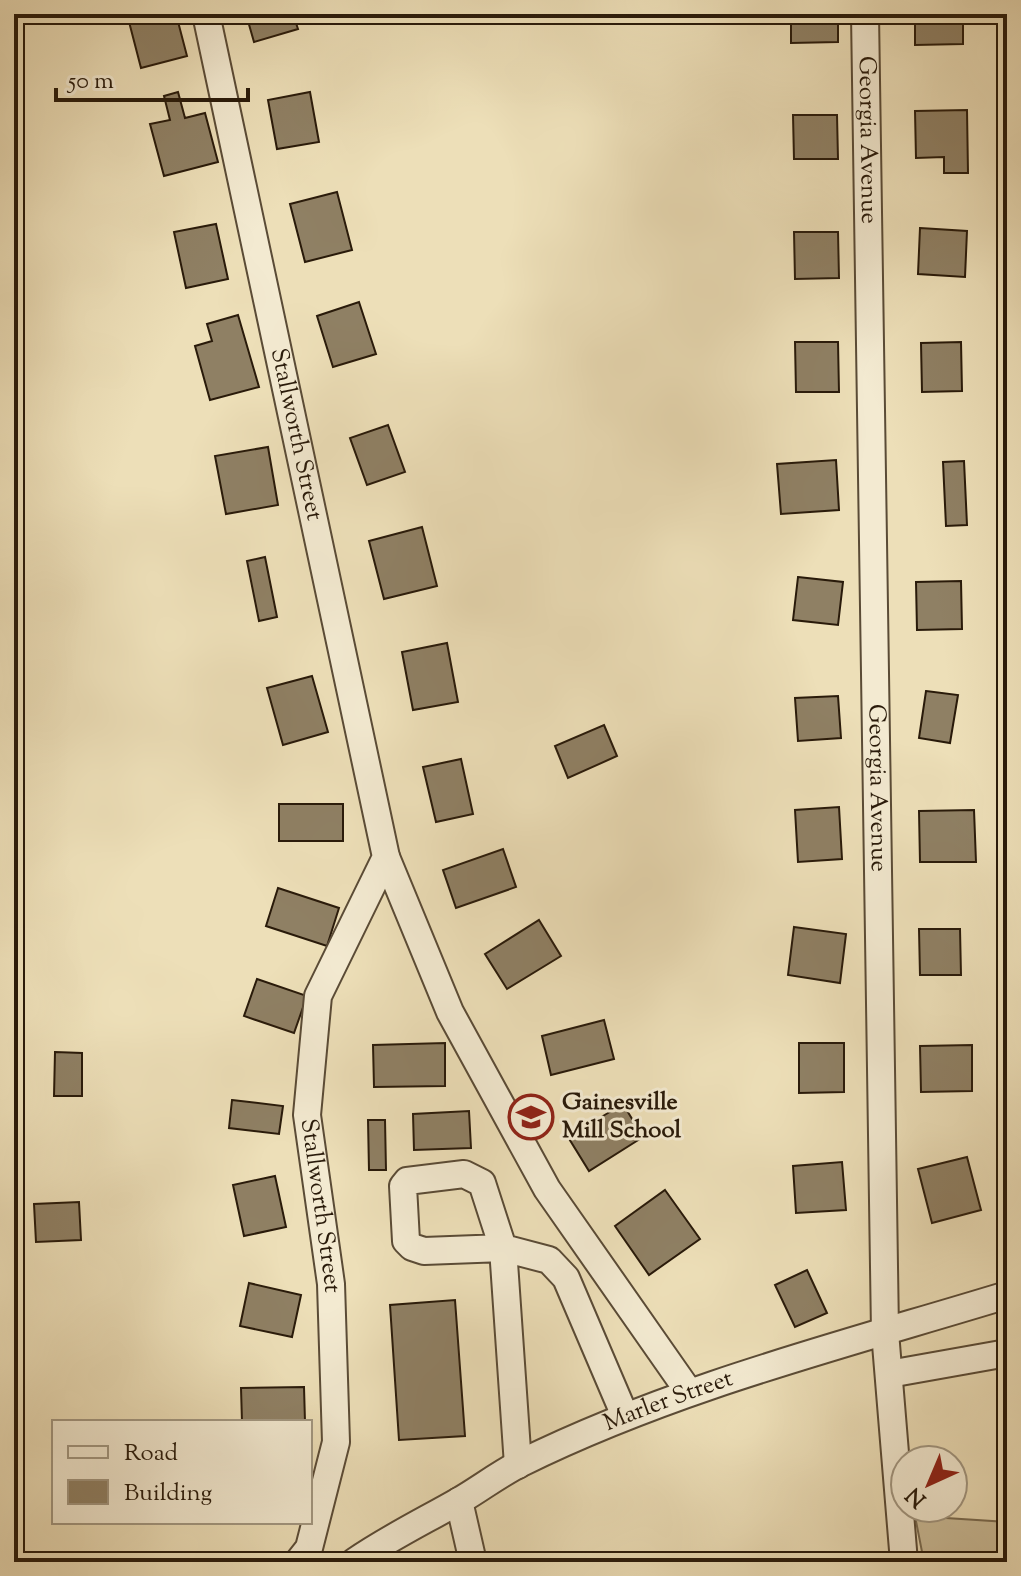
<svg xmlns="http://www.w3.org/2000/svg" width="1021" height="1576" font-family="'Sorts Mill Goudy',serif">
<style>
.green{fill:#ccbe9a;stroke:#7a6c52;stroke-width:2}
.building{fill:#8f8064;stroke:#291a0a;stroke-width:2}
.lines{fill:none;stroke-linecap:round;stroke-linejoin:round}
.minor-casing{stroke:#5a4b36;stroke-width:30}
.minor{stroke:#f3ead1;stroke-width:26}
.labels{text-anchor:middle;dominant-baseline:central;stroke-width:6;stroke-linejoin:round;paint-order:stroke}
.street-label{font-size:24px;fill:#291a0a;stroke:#f3ead1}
.poi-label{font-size:24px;font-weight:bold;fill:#291a0a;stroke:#f3ead1;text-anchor:start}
</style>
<rect width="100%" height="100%" fill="#eddfb8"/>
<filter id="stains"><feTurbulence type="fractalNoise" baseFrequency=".0025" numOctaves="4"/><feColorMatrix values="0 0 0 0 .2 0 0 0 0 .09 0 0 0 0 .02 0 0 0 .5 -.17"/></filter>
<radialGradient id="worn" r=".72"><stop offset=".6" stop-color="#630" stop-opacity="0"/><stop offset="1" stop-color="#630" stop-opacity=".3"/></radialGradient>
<path class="green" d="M915,1516L1007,1522V1562H924Z"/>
<g class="building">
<path d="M127,14H176L187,56L141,68Z"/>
<path d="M246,14H293L298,29L254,42Z"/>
<path d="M791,14H838V42L791,43Z"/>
<path d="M915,14H963V44L915,45Z"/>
<path d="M178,92L185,118L205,113L218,162L164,176L150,124L170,120L164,96Z"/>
<path d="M310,92L319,142L277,149L268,100Z"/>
<path d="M967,110L968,173H944V157L916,158L915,111Z"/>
<path d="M793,115H837L838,159H794Z"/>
<path d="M337,192L352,250L305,262L290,204Z"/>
<path d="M216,224L228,279L186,288L174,232Z"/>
<path d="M920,228L967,231L965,277L918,274Z"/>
<path d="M794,232H838L839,278L795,279Z"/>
<path d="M359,302L376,354L333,367L317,316Z"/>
<path d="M238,315L259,387L210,400L195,346L212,341L207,324Z"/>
<path d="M795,342H838L839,392H796Z"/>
<path d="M961,342L962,391L922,392L921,343Z"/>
<path d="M388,425L405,472L367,485L350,438Z"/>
<path d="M268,447L278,505L226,514L215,456Z"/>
<path d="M836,460L839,510L781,514L777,464Z"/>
<path d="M964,461L967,525L946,526L943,462Z"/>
<path d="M422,527L437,586L384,599L369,541Z"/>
<path d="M265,557L277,617L259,621L247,561Z"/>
<path d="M798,577L843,582L838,625L793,620Z"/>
<path d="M961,581L962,629L917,630L916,582Z"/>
<path d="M447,643L458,702L413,710L402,652Z"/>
<path d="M312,676L328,732L283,745L267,688Z"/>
<path d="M926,691L958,695L950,743L919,738Z"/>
<path d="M838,696L841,738L798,741L795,698Z"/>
<path d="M604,725L617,756L568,778L555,746Z"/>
<path d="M461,759L473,814L436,822L423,767Z"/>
<rect x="279" y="804" width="64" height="37"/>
<path d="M839,807L842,859L798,862L795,810Z"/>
<path d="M974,810L976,862H920L919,811Z"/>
<path d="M503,849L516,887L456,908L443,870Z"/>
<path d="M278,888L339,908L327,946L266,926Z"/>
<path d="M539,920L561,956L507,989L485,954Z"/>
<path d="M794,927L846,934L840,983L788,975Z"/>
<path d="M919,929H960L961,975H920Z"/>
<path d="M257,979L307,996L294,1033L244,1016Z"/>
<path d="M604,1020L614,1059L551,1075L542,1036Z"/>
<path d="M445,1043V1086L374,1087L373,1045Z"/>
<path d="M799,1043H844V1092L799,1093Z"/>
<path d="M972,1045V1091L921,1092L920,1046Z"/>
<path d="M14,1048H19L20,1101H14Z"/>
<path d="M55,1052L82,1053V1096H54Z"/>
<path d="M232,1100L283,1106L279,1134L229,1128Z"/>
<path d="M623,1104L643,1137L589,1171L568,1137Z"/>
<path d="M469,1111L471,1148L414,1150L413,1114Z"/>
<path d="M368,1120H385L386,1170H369Z"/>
<path d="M967,1157L981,1210L932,1223L918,1169Z"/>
<path d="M842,1162L846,1210L796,1213L793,1166Z"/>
<path d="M275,1176L286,1227L244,1236L233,1185Z"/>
<path d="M665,1190L700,1239L649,1275L615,1226Z"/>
<path d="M79,1202L81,1240L36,1242L34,1204Z"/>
<path d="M807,1270L827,1313L795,1327L775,1285Z"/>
<path d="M249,1283L301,1295L292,1337L240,1326Z"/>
<path d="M455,1300L465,1436L399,1440L390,1305Z"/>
<path d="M304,1387L305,1422H242L241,1388Z"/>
<path d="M1007,1428V1467L998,1430Z"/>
</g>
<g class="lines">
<g class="minor-casing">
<g id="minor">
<path id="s1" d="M206,14L386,857L318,996L307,1115L331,1284L336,1442L309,1548L298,1562"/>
<path id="s2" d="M865,14L885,1332L904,1562"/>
<path d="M386,857L450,1012L547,1189L689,1392"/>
<path d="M889,1374L1007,1353"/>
<path d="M518,1465L503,1248L482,1183L464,1174L407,1181L403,1186L406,1241L412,1247L424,1251L503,1248L549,1260L566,1278L625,1416"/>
<path d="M459,1501L473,1562"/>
<path id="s3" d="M354,1562C387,1539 424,1521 459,1501C480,1489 499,1474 521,1463C675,1387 843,1345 1007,1295"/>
</g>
</g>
<use href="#minor" class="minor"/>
</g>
<defs>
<g id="school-ring" transform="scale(2.3)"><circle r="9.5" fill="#f3ead1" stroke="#8f2418" stroke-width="1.5"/><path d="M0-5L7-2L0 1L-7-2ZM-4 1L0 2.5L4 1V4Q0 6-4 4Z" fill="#8f2418"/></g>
</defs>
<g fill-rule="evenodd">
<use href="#school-ring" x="531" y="1117"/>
</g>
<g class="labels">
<g class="street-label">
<text stroke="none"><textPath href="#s2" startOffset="126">Georgia Avenue</textPath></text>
<text stroke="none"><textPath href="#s1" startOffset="430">Stallworth Street</textPath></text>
<text stroke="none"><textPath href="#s2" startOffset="774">Georgia Avenue</textPath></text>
<text stroke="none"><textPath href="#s1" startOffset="1228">Stallworth Street</textPath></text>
<text stroke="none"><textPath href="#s3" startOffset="354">Marler Street</textPath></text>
</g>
<g class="poi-label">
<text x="562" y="1103">Gainesville<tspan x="562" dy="28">Mill School</tspan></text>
</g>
</g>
<rect width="1021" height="1576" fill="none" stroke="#eddfb8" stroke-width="48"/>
<rect x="16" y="16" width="989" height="1544" fill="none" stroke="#291a0a" stroke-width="4"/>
<rect x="24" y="24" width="973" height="1528" fill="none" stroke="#291a0a" stroke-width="2"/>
<rect x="52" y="1420" width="260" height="104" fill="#f3ead1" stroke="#a29781" stroke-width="2"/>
<rect x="68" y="1446" width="40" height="12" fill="#f3ead1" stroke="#a29781" stroke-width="2"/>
<text x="124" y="1460" font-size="24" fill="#291a0a">Road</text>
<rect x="68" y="1480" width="40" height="24" fill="#8f8064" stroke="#a29781" stroke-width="2"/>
<text x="124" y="1500" font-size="24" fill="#291a0a">Building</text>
<g transform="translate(929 1484) rotate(224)"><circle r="38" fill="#f3ead1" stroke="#a29781" stroke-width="2"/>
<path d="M0-6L14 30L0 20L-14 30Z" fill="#8f2418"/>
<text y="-12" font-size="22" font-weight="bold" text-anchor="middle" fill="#291a0a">N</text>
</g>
<path d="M56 88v12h192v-12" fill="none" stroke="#291a0a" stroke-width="4"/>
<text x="68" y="88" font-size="24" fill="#291a0a" stroke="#f3ead1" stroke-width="6" paint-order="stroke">50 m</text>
<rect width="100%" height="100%" filter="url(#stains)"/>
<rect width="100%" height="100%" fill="url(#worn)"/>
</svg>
